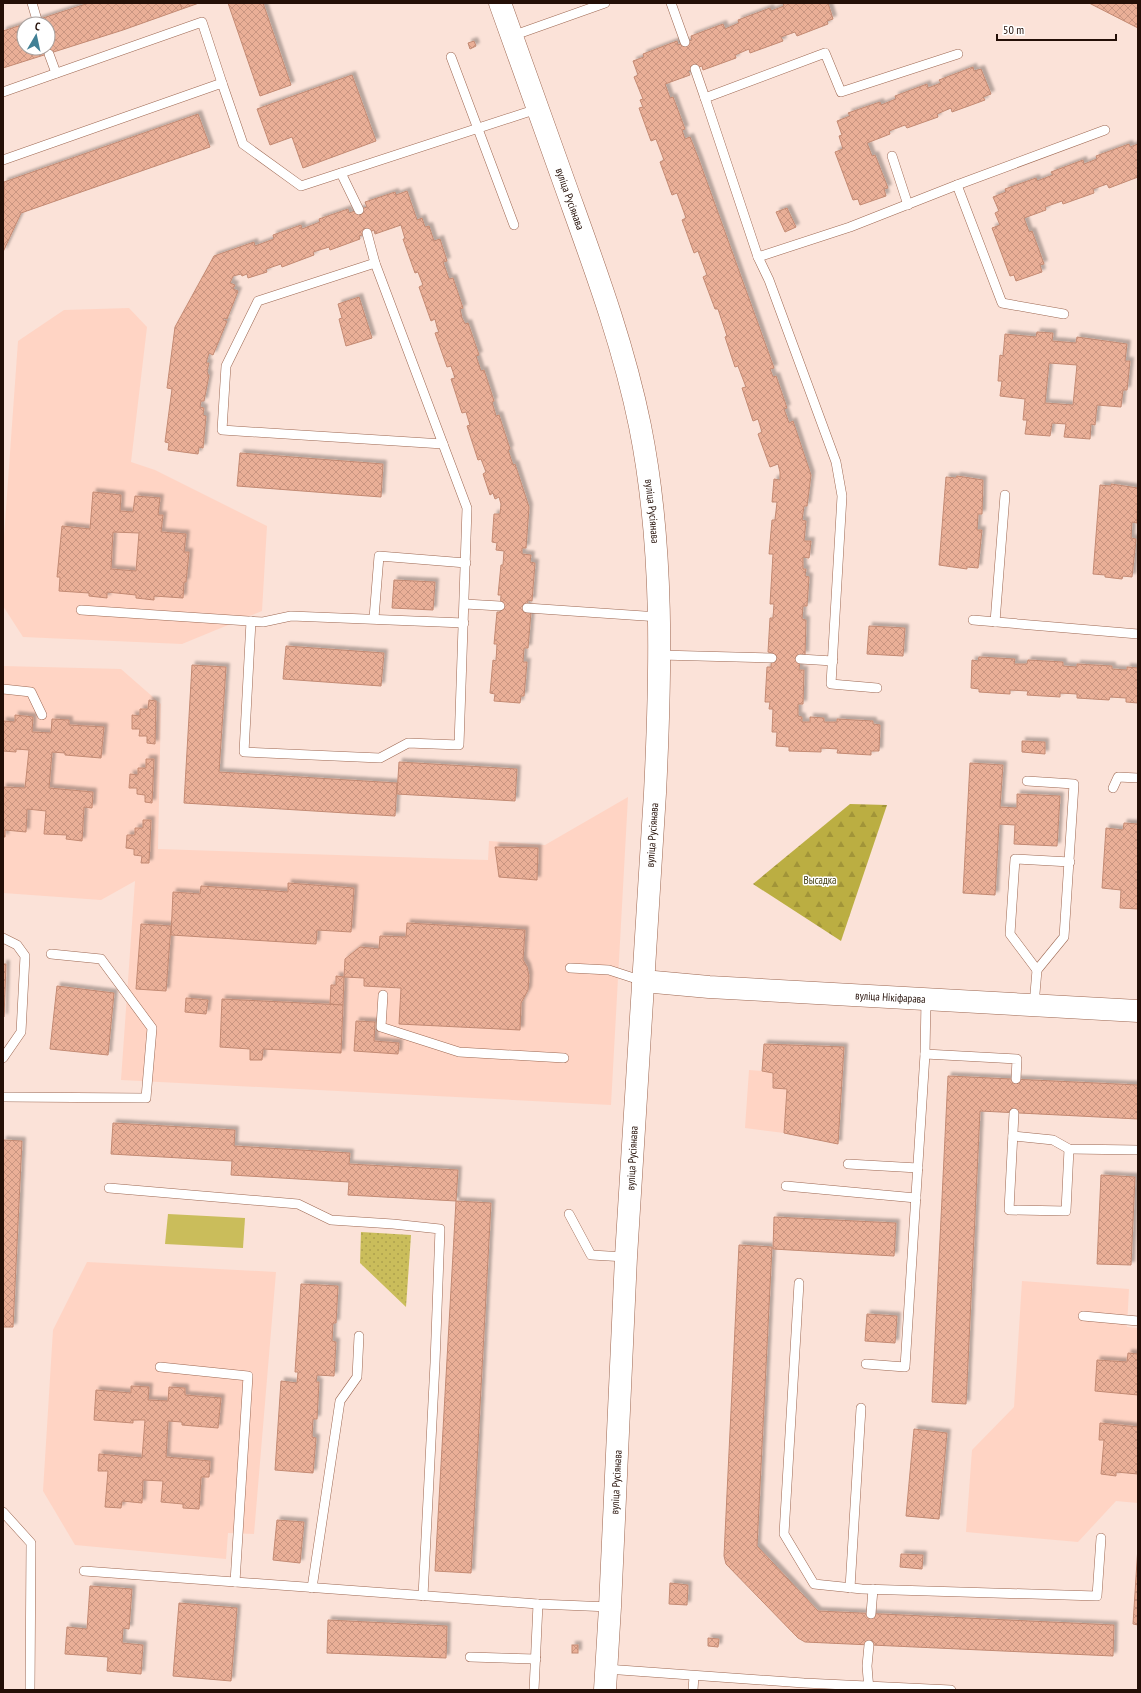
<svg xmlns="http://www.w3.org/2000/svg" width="1141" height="1693" font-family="'PT Sans Narrow',sans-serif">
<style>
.built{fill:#ffd4c4}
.grass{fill:#cabd5b}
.forest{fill:url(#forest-firs)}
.park{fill:url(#park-dots)}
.building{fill:url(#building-cross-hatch);stroke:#c38a73;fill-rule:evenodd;filter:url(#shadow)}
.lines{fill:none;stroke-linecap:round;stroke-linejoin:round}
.lane-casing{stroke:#9d6751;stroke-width:10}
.secondary-casing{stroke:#9d6751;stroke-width:23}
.lane{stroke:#fff;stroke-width:9}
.secondary{stroke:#fff;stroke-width:22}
.labels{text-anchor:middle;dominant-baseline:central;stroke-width:3;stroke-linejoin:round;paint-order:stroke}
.street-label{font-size:11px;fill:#240f07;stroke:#fff}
.park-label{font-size:11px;fill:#433e11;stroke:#fff}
</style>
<defs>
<pattern id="forest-firs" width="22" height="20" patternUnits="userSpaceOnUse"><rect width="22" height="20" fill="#bbae42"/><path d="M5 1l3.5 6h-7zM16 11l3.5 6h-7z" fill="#a19438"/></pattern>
<pattern id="park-dots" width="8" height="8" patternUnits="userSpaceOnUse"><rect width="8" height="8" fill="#cabd5b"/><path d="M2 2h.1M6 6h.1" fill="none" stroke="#ada14e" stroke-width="1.8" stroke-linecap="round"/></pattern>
<pattern id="building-cross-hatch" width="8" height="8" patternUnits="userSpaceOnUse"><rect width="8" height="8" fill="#eaaf97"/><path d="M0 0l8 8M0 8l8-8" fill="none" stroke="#c99581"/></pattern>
<filter id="shadow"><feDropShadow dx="3.5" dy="-3.5" stdDeviation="1" flood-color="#0004"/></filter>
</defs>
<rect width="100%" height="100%" fill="#fbe2d8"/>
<g class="built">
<path d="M129,308L147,327L131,462L155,470L267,526L262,611L182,644L23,637L3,606V551L18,341L64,310Z"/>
<path d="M3,666L121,669L161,704L158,849L488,860L489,841L545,845L628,797L611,1105L121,1080L135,881L101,900L3,893Z"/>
<path d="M764,1044L844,1047L838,1144L784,1133L745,1128L749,1070L762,1071Z"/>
<path d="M87,1262L276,1272L254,1534L228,1533L226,1559L75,1545L43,1491L53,1330Z"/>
<path d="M1022,1281L1129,1289L1127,1327L1138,1328V1503L1116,1501L1078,1542L966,1532L972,1450L1014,1407Z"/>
</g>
<path class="grass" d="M168,1214L245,1218L243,1248L165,1244Z"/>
<path class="forest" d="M850,804L887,805L841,941L753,884Z"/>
<path class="park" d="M361,1232L411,1235L406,1307L360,1263Z"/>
<g class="building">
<path d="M89,3H180L182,9L123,30L3,68V31ZM24,24H48V48H24Z"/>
<path d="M180,3H199L182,9Z"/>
<path d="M228,3H263L291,85L260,96Z"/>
<path d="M783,3H828L833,19L827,21L828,24L797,36L795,32L781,37L783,41L750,53L749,49L735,55L736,58L703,70L702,66L688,71L690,75L665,84L670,98L673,97L685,129L682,130L685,139L690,137L699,160L774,368L770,369L773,377L776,376L787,408L784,409L789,423L793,421L811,475L807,506H804L802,520L806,521L804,541H811L809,558L803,557V569H806L805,576L809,577L807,606H803L802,619L806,620L805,655L800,654V659L799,670H804L803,704H798V716L802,717V722H810V717L824,718V722H837V719L873,721V724L880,725L879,751H871V755L837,753L838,749L821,748V752L789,751V747L776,746L777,732H772L773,709H769L770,702H765L767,667H771L772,653L768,652L770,618H773L774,604H770L773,554H769L772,520H775L777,502H772L774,479L780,480V472L778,464L770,467L758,434L762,432L758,419L753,421L742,388L746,387L738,366L735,367L725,337L727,336L718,309H715L703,277L707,275L698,251L694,253L682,220L686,218L677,193L672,195L660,162L664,160L656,139L651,141L639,108L643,107L640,100L643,99L634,77L638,75L633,61L644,57L643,54L677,41L678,45L692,40L691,36L723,24L725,29L739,23L738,20L770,8L771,11L784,6Z"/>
<path d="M1089,3H1138V28Z"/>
<path d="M474,41L476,46L470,49L468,43Z"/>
<path d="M973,67L974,71L981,69L991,94L983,97L985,100L952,112L951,108L937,114L938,117L907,128L905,125L889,131L890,134L867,143L872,156L875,155L888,188L884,189L886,196L860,205L858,199L853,200L835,152L843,149L839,136L842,135L837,121L850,116L848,113L880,102L881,105L896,99L895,96L927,84L928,88L941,83L939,80Z"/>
<path d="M352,75L376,141L303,168L292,137L270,145L257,109Z"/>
<path d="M198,114L210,147L21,213L3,252L4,182Z"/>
<path d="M1129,144L1130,147L1138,144V177L1109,188L1107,184L1093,189L1094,193L1063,204L1062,201L1045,207L1046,210L1024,218L1029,232L1032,231L1044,264L1040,265L1042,272L1016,281L1014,275L1010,276L992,228L1000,225L995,213L999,211L993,197L1006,192L1005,189L1036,178L1037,181L1053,175L1051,172L1083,160L1084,164L1097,159L1096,156Z"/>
<path d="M407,191L417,220L422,218L425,227L429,226L434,241L440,239L447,261L443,262L449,279L453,278L463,308L460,309L462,318L465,324L468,323L479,355L476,356L481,371L484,370L494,401L492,402L496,416L499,415L510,449L508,450L513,465L515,464L529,507L526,548H522V554L531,555L530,562L535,563L532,601L528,600L527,611L531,612L528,648H524L523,662H527L524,696H521L520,703L494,701L495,694L490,693L493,660L496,661L497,644H494L497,612H500L501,595H498L501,565H503L504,551L496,550L497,543L492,542L494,514H500L501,504L499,497L495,499L493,493L490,495L483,474L486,472L481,459L478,460L467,426L470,425L466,412L462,413L451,379L455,378L451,366L447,367L435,333L439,332L437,327L435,319L431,321L419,287L423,285L418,272L415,273L403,239H405L401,225L375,234L374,230L367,233L359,236L360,239L330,250L329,247L313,252L314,255L282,267L281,264L266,269L267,272L248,278L247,274L242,276L241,274L233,276L230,283L235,285L233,289L238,291L227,319L224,318L223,320L227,321L213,355L209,353L206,363H209L207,371L208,375H209L204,401H201L200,407L204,408L203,415L206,416L203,448L199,447L198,454L168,450L169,443L165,442L172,389L167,388L175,327L214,256L254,242L255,246L274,239L273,235L301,225L302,229L320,222L319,219L348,209L349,213L367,207L365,202L395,192L396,195Z"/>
<path d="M787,208L796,227L785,232L776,212Z"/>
<path d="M359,297L372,338L346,346L339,319L342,318L338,304Z"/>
<path d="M1037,332L1053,333L1052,341L1076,343L1077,337L1127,344L1125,361H1130L1127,390H1123L1121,407L1097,405L1095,425L1091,424L1090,439L1064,437L1066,424L1052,423L1050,436L1025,434L1027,420H1023L1025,399L1000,396L1002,381H998L1000,355L1003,356L1005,334L1036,337ZM1049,363L1077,365L1073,405L1045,403Z"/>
<path d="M240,453L383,464L381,497L237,486Z"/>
<path d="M957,476L983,480L982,514H978L977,530H982L978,568L967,567V569L939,565L946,477L956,478Z"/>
<path d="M1111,484L1138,488L1137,523L1132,522L1131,538L1136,539L1132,577L1123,576L1122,579L1105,577V575L1093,574L1100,485L1111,486Z"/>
<path d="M93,492L121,495L120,511L133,512L135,496L160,498L158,515H163L161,532L186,534L184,552H189L186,582H184L183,598L154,596V600L136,598V595L107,592V598L89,596V593L59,591L60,577H57L62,526L90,529ZM113,532L139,533L136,571L111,569Z"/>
<path d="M394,580L435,582L433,610L392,608Z"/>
<path d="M869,626L905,628L903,656L867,654Z"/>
<path d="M286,646L384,653L381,686L283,679Z"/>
<path d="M979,657L1015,659L1014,664H1027L1028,660L1063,662V666L1077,667V664L1112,666V669L1127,670V667L1138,668V703L1126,702V698L1110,697L1109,700L1077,698V694L1060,693V697L1027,695L1028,691L1010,690V694L979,692V689L971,688L972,660L978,661Z"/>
<path d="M192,665L226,667L219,772L397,783L395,816L184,803Z"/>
<path d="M149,700L156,701L155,744L147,743V736H139L140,729H132V715L140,716V709H148Z"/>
<path d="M15,715L33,717L32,732L51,733L52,719L69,720V725L104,727L101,758L65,755V753L52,752L49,788L93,792L92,808L84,807L82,841L66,839L67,835L44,834L46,811L27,809L26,832L5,830V837H3V787L25,788L29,750L16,749V752L3,751V721L15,722Z"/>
<path d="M1022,741L1045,742V754L1022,752Z"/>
<path d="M146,759H154L152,803L145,802V795L137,794V788H129L130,774L138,775V768H146Z"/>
<path d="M399,762L517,769L515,801L397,794Z"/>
<path d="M970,763L1003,765L1000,807L1017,808V794L1060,796L1057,846L1014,844L1015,825L999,824L995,895L963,893Z"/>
<path d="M143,820H151L149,863H141L142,856L134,855V849L126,848L127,835H135V828H143Z"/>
<path d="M1124,823L1138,824V909L1120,908L1121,890L1102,888L1106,828L1123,830Z"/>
<path d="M495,847L538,848L537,880L499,877Z"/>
<path d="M288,883L354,888L351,932L317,930L316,944L171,935L173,892L200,894L201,886L288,892Z"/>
<path d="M407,923L525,930L523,960L527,967L529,976L528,990L521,1003L520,1030L399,1024L401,988L364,986V978L344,977L345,959L360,947L379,949L380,936L406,937Z"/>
<path d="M141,924L171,926L166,991L136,989Z"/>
<path d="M3,964H6L4,1017H3Z"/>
<path d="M336,976L344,977L343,1005L330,1004L331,985H336Z"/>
<path d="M57,986L114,993L108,1055L50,1049Z"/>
<path d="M186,998L208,1000L206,1014L185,1012Z"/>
<path d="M222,999L343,1005L341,1053L263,1049L262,1060H250V1049L220,1047Z"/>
<path d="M356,1021L375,1022L374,1041L399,1043L398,1054L354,1051Z"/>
<path d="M764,1044L844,1047L838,1144L784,1133L787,1089L773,1088V1073L762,1071Z"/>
<path d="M948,1076L1138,1085V1119L980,1111L966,1404L932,1402Z"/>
<path d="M113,1123L235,1130L234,1146L350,1153L349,1164L458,1170L456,1201L348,1195L349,1182L231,1175L232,1161L111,1154Z"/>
<path d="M3,1140L22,1141L13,1327H3Z"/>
<path d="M1101,1175L1135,1177L1131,1265L1097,1264Z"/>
<path d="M456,1201L491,1203L471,1573L435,1571Z"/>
<path d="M774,1217L896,1223L894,1256L773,1249Z"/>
<path d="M739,1245L772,1247L757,1546L818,1611L1114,1625L1113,1656L805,1642L798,1638L726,1564L724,1556Z"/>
<path d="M301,1284L338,1286L336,1323H333L332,1341L336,1342L334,1376L317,1375L316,1382H319L317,1419H313L312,1437L316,1438L313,1473L275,1470L281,1381L297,1383L298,1372H295Z"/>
<path d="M867,1314L897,1316L895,1343L865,1341Z"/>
<path d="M1128,1353L1138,1354V1395L1095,1391L1097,1360L1127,1362Z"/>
<path d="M131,1386L149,1387L148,1400L168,1401L169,1387L185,1388V1395L221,1398L218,1428L182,1425V1422L168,1421L166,1457L210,1461L209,1477H201L199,1509L183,1508V1504L161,1502L163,1481L143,1480L142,1503L122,1501L121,1508L105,1507L108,1471H98L99,1454L142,1458L145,1420H133V1423L94,1420L96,1390L131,1393Z"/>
<path d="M1100,1423L1138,1427V1474L1116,1472V1476L1101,1474L1104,1440H1099Z"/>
<path d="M914,1429L947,1433L939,1519L906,1516Z"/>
<path d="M277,1520L304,1522L300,1563L273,1560Z"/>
<path d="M1138,1546V1625L1133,1624Z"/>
<path d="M901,1554L923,1555L922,1569L900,1567Z"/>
<path d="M670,1583L688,1585L687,1605L669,1604Z"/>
<path d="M90,1586L132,1589L129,1629L123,1628L122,1643L143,1645L141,1674L107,1671L108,1657L65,1654L67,1627L87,1629Z"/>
<path d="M179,1603L237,1608L231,1681L173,1676Z"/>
<path d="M328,1620L447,1626L446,1658L327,1653Z"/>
<path d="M708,1638L719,1639L718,1647L708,1646Z"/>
<rect x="572" y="1645" width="6" height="8"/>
</g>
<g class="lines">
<g class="lane-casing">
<g id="lane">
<path d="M32,3L37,20"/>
<path d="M671,3L685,42"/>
<path d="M512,36L605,3"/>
<path d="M49,54L56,73"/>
<path d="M451,57L514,225"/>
<path d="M695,69L705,98"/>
<path d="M3,92L202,22L222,83"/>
<path d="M892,156L908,205"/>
<path d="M3,160L222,83L243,144L301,186L537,109"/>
<path d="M341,173L359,210"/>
<path d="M957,185L1002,303L1064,314"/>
<path d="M758,257L850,227L957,185L1105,130"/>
<path d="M375,263L258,301L226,366L222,430L443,444"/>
<path d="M465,604L500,606"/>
<path d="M527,608L659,617"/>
<path d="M81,610L263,622L291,616L464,623"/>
<path d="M374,618L379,556L466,563"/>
<path d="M973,620L1138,634"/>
<path d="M251,621L244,752L380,758L408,743L459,745L467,508L375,263L367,233"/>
<path d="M995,622L1005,495"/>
<path d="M660,655L772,658"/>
<path d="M800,659L833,661"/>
<path d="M877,688L831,684L842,496L836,462L769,280L758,257L705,98L825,53L841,92L958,54"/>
<path d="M3,689L31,692L42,715"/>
<path d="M1027,781L1074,784L1064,937L1037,970L1034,1005"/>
<path d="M1113,788L1118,777L1138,778"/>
<path d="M3,938L17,945L25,956L21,1032L3,1058"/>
<path d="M570,968L609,970L643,981"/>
<path d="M1037,970L1010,934L1015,859L1070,862"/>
<path d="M383,995L381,1027L459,1052L564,1058"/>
<path d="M925,1054L1017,1059L1016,1079"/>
<path d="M3,1097L146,1098L152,1028L101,959L51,954"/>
<path d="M1014,1113L1009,1210L1066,1211L1069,1149"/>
<path d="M1013,1136L1053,1140L1069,1149L1138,1150"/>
<path d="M848,1164L918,1168"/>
<path d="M786,1186L916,1198"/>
<path d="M109,1188L298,1204L331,1220L393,1224L440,1229L435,1363L423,1596"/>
<path d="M569,1214L591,1255L626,1257"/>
<path d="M799,1283L784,1534L814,1584L862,1589L1097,1596L1101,1538"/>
<path d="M1083,1316L1138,1321"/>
<path d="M866,1364L905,1367L925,1054L926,1000"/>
<path d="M160,1367L248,1376L235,1582"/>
<path d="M3,1512L31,1543L30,1690"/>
<path d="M84,1571L538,1604L610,1607"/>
<path d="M312,1588L340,1401L357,1377L359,1336"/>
<path d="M850,1588L861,1408"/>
<path d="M871,1614L873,1589"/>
<path d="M470,1657L536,1659"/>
<path d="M606,1669L804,1683L951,1690"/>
<path d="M534,1690L538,1604"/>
<path d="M693,1690L694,1676"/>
<path d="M869,1690L867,1666L869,1645"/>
</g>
</g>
<g class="secondary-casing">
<g id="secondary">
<path id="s1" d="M500,3C523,67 546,131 569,196C596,271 624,347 640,426C664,546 661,671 655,793L626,1257L610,1607L605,1690"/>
<path id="s2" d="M643,981L709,987L1138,1011"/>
</g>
</g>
<use href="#lane" class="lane"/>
<use href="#secondary" class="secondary"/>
</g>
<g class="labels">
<g class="street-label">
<text stroke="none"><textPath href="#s1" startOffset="208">вуліца Русіянава</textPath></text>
<text stroke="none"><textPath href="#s1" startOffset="532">вуліца Русіянава</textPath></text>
<text transform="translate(652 835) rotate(-86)">вуліца Русіянава</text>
<text stroke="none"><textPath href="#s2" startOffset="248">вуліца Нікіфарава</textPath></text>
<text transform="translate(632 1158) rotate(-87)">вуліца Русіянава</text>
<text transform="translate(616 1482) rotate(-87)">вуліца Русіянава</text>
</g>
<g class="park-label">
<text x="820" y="880">Высадка</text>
</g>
</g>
<rect width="1141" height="1693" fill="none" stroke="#240f07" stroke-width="8"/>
<g transform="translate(36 36) rotate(9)"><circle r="19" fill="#ffffff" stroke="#a79f9c"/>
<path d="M0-3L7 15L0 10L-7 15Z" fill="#418095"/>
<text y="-6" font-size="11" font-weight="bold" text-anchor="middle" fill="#240f07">С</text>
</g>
<path d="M997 34v6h119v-6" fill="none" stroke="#240f07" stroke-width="2"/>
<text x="1003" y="34" font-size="12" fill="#240f07" stroke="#ffffff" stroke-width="3" paint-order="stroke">50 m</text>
</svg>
